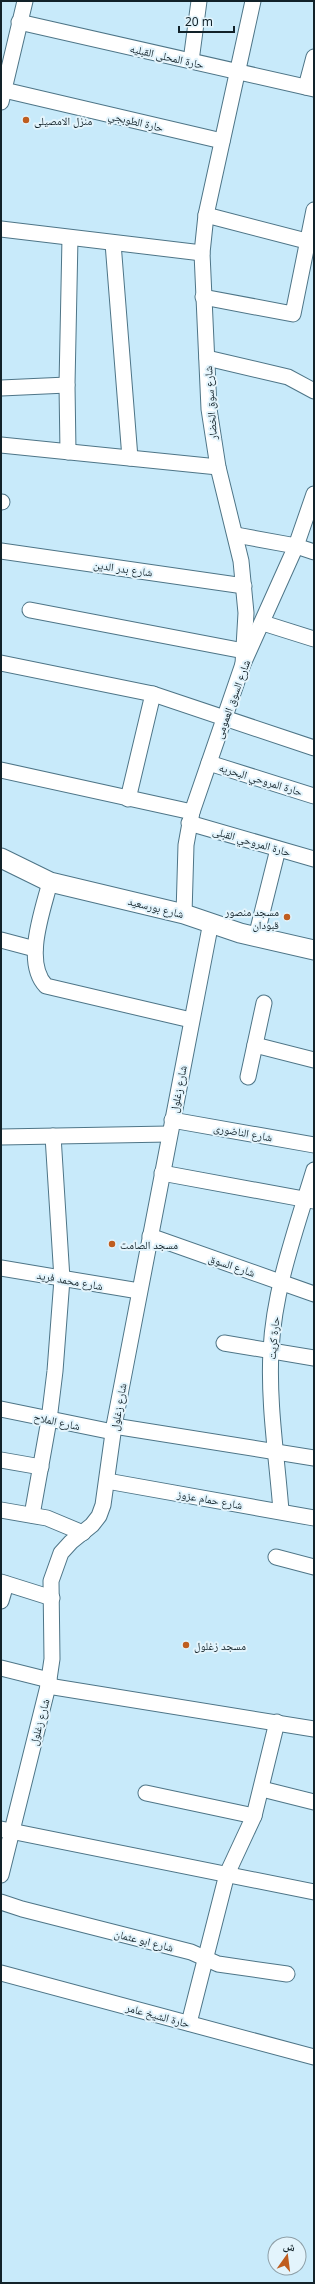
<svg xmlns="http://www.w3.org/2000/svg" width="315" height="2284" font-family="'Noto Sans','Noto Naskh Arabic',sans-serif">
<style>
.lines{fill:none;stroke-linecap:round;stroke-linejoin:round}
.minor-casing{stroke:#4e7587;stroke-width:17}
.tertiary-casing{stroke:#4e7587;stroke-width:21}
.minor{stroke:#fff;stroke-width:15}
.tertiary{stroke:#fff;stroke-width:19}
.poi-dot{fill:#bf5d1f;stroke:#e3f4fc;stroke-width:1.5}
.labels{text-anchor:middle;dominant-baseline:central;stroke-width:4;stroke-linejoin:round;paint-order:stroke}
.street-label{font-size:11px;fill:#122229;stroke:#e3f4fc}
.poi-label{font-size:11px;fill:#122229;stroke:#e3f4fc;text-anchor:start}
</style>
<rect width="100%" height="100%" fill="#c8eafa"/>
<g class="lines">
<g class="minor-casing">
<g id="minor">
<path d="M19,22L314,89"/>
<path d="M191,61L199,1"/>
<path d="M306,87L314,57"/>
<path d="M4,90L222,141"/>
<path d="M1,102L25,1"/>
<path d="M206,215L314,243"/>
<path d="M1,229L202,253"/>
<path d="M113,243L130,458"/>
<path d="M203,297L293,314L314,210"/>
<path d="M207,358L288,377L314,391"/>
<path d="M1,388L67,385"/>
<path d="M1,445L218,467"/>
<path d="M68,452L67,385L70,238"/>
<path d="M1,502H2"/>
<path d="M236,535L296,546L314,552"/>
<path d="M1,551L244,586"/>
<path d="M30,610L244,651"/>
<path d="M263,623L314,639"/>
<path d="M1,663L153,694L314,748"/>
<path d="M243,664L246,613L241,561L218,467L209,409L202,253L206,215L253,1"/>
<path d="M209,763L314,796"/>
<path d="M1,770L192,812"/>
<path d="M128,799L153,694"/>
<path d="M189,823L314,859"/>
<path d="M50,882C43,910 23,962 46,986L191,1020"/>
<path d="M184,914L186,845L192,812L243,664L296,546L314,494"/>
<path d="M256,937L278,849"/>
<path d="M1,940L35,949"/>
<path d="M255,1045L314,1060"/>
<path d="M248,1077L264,1003"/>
<path d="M172,1120L314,1145"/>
<path d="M1,1137L169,1134"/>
<path d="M162,1173L314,1201"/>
<path d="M150,1236L314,1294"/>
<path d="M1,1268L139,1291"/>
<path d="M224,1343L314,1358"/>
<path d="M1,1409L113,1432"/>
<path d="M114,1426L314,1458"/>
<path d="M1,1460L41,1467"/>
<path d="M107,1481L314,1518"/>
<path d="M1,1510L47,1518L83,1533"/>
<path d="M281,1511C277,1458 268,1403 271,1350C274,1289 296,1229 314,1170"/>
<path d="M32,1515L49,1420L55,1371L62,1279L53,1136"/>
<path d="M276,1557L314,1567"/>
<path d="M1,1582L52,1598"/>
<path d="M1,1601L6,1584"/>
<path d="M1,1668L49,1680"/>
<path d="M48,1686L314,1729"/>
<path d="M262,1789L314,1802"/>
<path d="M146,1793L254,1816"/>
<path d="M1,1829L314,1892"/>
<path d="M1,1875L48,1686L52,1659L51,1581L61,1553L71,1542L92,1525L99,1516L103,1505L114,1426L211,922"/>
<path d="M1,1902L22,1909L191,1952L218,1964L287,1974"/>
<path d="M1,1973L314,2057"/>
<path d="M189,2023L227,1874L254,1816L277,1722"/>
</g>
</g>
<g class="tertiary-casing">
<path id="tertiary" d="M1,858L50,882L184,914L240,933L314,950"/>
</g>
<use href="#minor" class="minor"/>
<use href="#tertiary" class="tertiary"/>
</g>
<g class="poi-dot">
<circle cx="26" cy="120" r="4"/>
<circle cx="287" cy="917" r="4"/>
<circle cx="112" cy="1244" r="4"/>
<circle cx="186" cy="1645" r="4"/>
</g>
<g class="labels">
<g class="street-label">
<text transform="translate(167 56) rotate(13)">حارة المحلى القبليه</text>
<text transform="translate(136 121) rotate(13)">حارة الطوبجي</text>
<text transform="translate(210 403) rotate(-94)">شارع سوق الخضار</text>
<text transform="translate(123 568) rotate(8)">شارع بدر الدين</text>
<text transform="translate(232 699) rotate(-70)">شارع السوق العمومى</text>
<text transform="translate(261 779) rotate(17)">حارة المروحي البحريه</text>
<text transform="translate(252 841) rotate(16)">حارة المروحي القبلى</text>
<text transform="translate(156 907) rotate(14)">شارع بورسعيد</text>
<text transform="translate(178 1089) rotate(-79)">شارع زغلول</text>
<text transform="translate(243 1132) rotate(10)">شارع الناضورى</text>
<text transform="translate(232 1265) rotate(19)">شارع السوق</text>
<text transform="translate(70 1280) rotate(10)">شارع محمد فريد</text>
<text transform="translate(273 1338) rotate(-85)">حارة كريت</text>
<text transform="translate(118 1407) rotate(-80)">شارع زغلول</text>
<text transform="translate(57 1421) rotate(12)">شارع الملاح</text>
<text transform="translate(210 1499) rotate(10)">شارع حمام عزوز</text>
<text transform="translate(39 1722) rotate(-75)">شارع زغلول</text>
<text transform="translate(144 1940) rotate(14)">شارع ابو عثمان</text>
<text transform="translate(158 2015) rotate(15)">حارة الشيخ عامر</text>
</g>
<g class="poi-label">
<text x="34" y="120">منزل الامصيلى</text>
<text x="279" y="911" text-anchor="end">مسجد منصور<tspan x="279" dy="13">قبودان</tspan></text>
<text x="120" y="1244">مسجد الصامت</text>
<text x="194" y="1645">مسجد زغلول</text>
</g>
</g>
<rect width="315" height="2284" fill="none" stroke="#122229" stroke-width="4"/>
<g transform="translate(287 2256) rotate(14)"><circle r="19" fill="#e3f4fc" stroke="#8fa0a8"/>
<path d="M0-3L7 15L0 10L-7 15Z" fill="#bf5d1f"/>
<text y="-6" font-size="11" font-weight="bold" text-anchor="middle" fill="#122229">ش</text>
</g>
<path d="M179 26v6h55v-6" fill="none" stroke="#122229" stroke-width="2"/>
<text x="185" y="26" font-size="12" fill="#122229" stroke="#e3f4fc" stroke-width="3" paint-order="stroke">20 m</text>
</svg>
